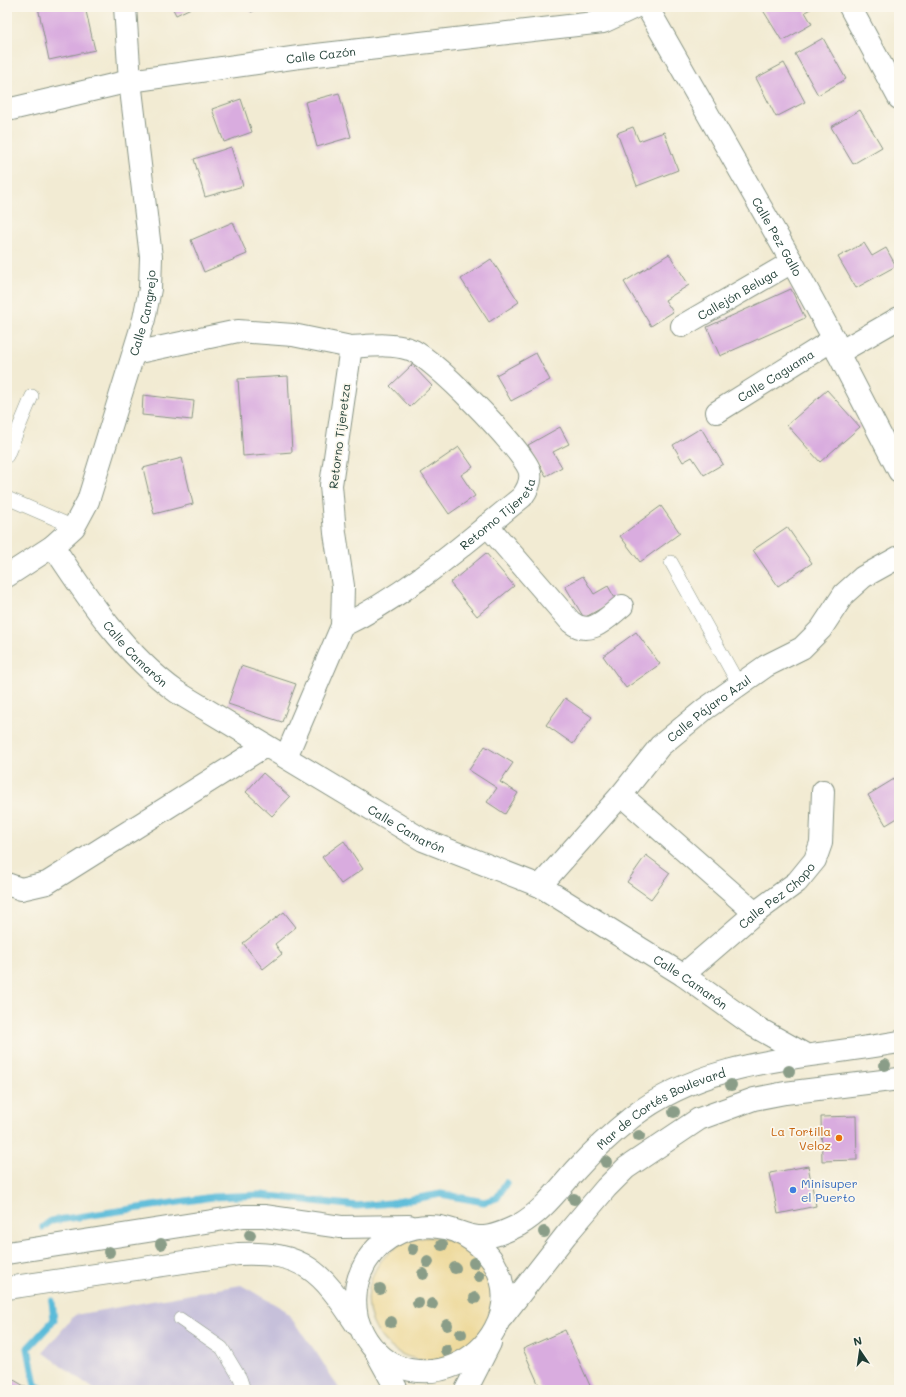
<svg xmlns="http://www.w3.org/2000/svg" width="906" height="1397" font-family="Mali,sans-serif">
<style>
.industrial{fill:#c6c0da}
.sand{fill:#eeda9e;stroke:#868c69}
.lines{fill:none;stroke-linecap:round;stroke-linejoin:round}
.stream{stroke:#5abbd9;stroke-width:7}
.building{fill:#d9acdf}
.service-casing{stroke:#889484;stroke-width:14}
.minor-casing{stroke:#889484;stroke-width:24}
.tertiary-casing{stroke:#889484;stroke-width:24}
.service{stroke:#fff;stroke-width:13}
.minor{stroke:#fff;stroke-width:22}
.tertiary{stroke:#fff;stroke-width:22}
.tree{fill:#8a9d88}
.food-dot{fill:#e8710a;stroke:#fbf7ec;stroke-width:1.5}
.shop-dot{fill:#3f7fe0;stroke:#fbf7ec;stroke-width:1.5}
.labels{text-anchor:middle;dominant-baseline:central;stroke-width:3.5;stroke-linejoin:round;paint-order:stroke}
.street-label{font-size:12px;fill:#1f3d34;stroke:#fbf7ec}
.food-label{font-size:12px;fill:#c56008;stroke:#fbf7ec;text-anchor:end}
.shop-label{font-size:12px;fill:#366cbe;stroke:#fbf7ec;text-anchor:start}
</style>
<rect width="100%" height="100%" fill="#fbf7ec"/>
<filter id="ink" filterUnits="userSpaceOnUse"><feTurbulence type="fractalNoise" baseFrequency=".025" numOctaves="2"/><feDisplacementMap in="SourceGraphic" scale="8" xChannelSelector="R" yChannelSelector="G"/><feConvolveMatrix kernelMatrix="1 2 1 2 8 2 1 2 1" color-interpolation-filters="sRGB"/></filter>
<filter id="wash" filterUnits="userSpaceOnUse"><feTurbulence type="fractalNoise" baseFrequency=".012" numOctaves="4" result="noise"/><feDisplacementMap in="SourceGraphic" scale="16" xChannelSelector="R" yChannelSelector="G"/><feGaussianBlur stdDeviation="0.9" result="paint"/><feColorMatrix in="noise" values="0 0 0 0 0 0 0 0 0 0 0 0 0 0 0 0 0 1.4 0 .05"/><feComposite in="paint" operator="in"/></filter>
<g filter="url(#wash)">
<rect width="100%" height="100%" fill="#f2ebd3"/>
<path class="industrial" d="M241,1285L285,1310L316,1352L340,1390H95L43,1352L75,1315Z"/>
<circle class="sand" cx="430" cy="1299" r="62"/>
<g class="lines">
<g class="stream">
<path d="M43,1227L51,1221L213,1197L261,1195L357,1206L391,1203L441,1194L484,1202L497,1198L506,1183"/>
<path d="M44,1390L35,1385L28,1348L54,1320L52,1301"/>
</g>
</g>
<g id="blocks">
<g class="building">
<path d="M38,7H85L95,50L49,60Z"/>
<path d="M172,7H193L176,15Z"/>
<path d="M249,7H263L251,12Z"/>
<path d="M761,7H814L805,12L812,24L782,41Z"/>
<path d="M823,38L846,79L818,95L795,54Z"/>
<path d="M784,63L805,102L776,117L756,78Z"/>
<path d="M339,93L351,137L317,147L305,102Z"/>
<path d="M241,99L252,132L224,142L212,109Z"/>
<path d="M860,110L882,147L853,164L831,127Z"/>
<path d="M633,127L639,141L664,132L678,170L637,186L617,133Z"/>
<path d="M231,147L243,186L205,197L194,159Z"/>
<path d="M233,222L247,254L204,272L191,240Z"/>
<path d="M864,243L872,256L886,248L896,266L856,288L838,257Z"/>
<path d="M669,254L689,285L665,300L673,312L651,326L624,282Z"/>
<path d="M491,259L519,302L489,322L461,279Z"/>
<path d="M791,289L805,318L720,356L707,327Z"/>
<path d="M536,353L550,380L511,401L496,375Z"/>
<path d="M412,365L432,386L410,407L390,386Z"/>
<path d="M288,376L292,452L243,456L238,379Z"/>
<path d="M827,390L860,427L820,462L787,425Z"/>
<path d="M143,395L194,401L192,420L142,415Z"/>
<path d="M560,427L569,444L553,452L562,467L546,476L528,445Z"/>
<path d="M701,428L723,464L704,475L692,457L683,462L673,445Z"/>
<path d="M459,447L473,467L461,475L475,496L449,514L421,473Z"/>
<path d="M182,458L193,504L154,514L143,468Z"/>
<path d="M661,506L680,533L640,562L620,536Z"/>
<path d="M787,527L812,563L778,586L753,550Z"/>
<path d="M486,553L514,586L477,616L450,583Z"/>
<path d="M583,576L594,594L608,586L616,600L584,618L565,586Z"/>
<path d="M636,632L660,664L626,688L603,656Z"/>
<path d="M241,666L296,684L282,722L228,704Z"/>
<path d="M565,698L592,717L573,744L546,725Z"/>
<path d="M485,746L513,763L500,782L518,793L505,814L487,802L497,788L469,770Z"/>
<path d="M263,773L290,797L272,816L246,792Z"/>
<path d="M899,776V817L886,825L868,795Z"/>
<path d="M344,841L363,869L341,884L322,857Z"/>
<path d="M646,855L670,873L651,899L627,882Z"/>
<path d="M284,912L296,927L275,944L282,954L263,969L243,943Z"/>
<path d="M856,1116L857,1160L822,1161L821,1117Z"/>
<path d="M808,1166L816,1206L778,1214L770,1173Z"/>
<path d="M565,1330L592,1390H541L523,1349Z"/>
<path d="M7,1376L31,1390H7Z"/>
</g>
</g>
</g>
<g filter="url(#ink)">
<use href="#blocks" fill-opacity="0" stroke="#889484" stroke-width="1"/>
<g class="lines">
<g class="service-casing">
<g id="service">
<path d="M7,456L32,396"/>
<path d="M7,498L74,527"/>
<path d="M671,562L739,685"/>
<path d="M180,1319L222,1348L240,1378L244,1390"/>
</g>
</g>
<g class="minor-casing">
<g id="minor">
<path id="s1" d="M647,7L792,262L834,339L838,353L899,471"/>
<path d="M850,7L899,98"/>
<path id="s2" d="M7,110L130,81L299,57L603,22L635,7"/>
<path id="s3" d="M682,326L792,262"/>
<path d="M134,353L238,331L293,335L351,347L331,485L335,533L343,586L342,626L286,757"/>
<path d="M838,353L899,318"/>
<path id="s4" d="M717,412L834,339"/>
<path d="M487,525L571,622C590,638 607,618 622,606"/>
<path id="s5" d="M53,546C88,599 125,655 177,692L423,840L540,886L683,975L754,1026L806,1055"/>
<path id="s6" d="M7,576L53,546L74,527L88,501L144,319L150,289L151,257L130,81L125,7"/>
<path id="s7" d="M342,626C409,594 465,543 522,497C528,489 533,480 529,469C520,447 431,355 409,349C391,343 369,346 351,347"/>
<path d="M621,795L755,913"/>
<path d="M7,884L21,889L47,883L265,746"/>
<path id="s8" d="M540,886L621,795L660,746L705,709L739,685L766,666L802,648L821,629L844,594L863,577L899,557"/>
<path id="s9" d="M683,975L755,913L797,882L815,860L821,843L823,791"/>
<path d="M375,1350L397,1390"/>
<path d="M466,1390L490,1343"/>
</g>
</g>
<g class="tertiary-casing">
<g id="tertiary">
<path id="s10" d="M458,1232C554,1281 481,1397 396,1366C377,1356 363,1339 357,1318C353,1299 356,1279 366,1262C382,1235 415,1221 445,1228C456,1230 466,1236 478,1237C492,1238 507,1231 519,1225C542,1212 558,1190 575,1171C592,1152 611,1134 631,1118C708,1057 807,1059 899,1042"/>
<path d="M7,1253L244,1216H264L341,1227L409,1226"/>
<path d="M7,1288L238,1254C304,1251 322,1272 356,1324"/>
<path d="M502,1317L566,1235L606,1188L626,1168L699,1119L754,1099L785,1093L899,1079"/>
</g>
</g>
<use href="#service" class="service"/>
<use href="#minor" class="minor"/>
<use href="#tertiary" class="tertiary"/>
</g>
<g class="tree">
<circle cx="885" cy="1065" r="6"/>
<circle cx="789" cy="1071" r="6"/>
<circle cx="731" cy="1085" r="6"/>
<circle cx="674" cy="1112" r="6"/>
<circle cx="639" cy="1136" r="6"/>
<circle cx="606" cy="1162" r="6"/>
<circle cx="574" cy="1199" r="6"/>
<circle cx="544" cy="1232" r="6"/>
<circle cx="250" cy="1235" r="6"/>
<circle cx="161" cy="1244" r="6"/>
<circle cx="442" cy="1245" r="6"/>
<circle cx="413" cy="1249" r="6"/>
<circle cx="109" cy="1252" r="6"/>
<circle cx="428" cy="1262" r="6"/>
<circle cx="474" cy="1263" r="6"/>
<circle cx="455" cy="1268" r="6"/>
<circle cx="423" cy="1274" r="6"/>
<circle cx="479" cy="1276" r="6"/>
<circle cx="380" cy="1289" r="6"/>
<circle cx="475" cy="1298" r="6"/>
<circle cx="418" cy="1303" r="6"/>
<circle cx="432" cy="1304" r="6"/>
<circle cx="391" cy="1322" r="6"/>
<circle cx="447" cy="1325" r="6"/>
<circle cx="461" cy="1334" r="6"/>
<circle cx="446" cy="1350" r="6"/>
</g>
</g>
<circle class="food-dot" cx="839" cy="1138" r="4"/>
<circle class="shop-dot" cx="793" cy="1190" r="4"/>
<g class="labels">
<g class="street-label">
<text stroke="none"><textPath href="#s2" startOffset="319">Calle Cazón</textPath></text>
<text stroke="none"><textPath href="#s1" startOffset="264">Calle Pez Gallo</textPath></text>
<text stroke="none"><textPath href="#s3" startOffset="64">Callejón Beluga</textPath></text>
<text stroke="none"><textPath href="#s6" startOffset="309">Calle Cangrejo</textPath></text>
<text stroke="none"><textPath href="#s4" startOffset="69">Calle Caguama</textPath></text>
<text transform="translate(339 436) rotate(-83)">Retorno Tijeretza</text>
<text stroke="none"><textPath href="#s7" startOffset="193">Retorno Tijereta</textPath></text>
<text stroke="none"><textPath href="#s5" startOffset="136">Calle Camarón</textPath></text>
<text stroke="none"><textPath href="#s8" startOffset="246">Calle Pájaro Azul</textPath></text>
<text stroke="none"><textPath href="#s5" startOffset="460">Calle Camarón</textPath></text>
<text stroke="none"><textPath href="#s9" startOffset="123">Calle Pez Chopo</textPath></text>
<text stroke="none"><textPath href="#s5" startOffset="784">Calle Camarón</textPath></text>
<text stroke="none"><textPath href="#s10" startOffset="709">Mar de Cortés Boulevard</textPath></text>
</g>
<g class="food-label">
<text x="831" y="1131">La Tortilla<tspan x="831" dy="14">Veloz</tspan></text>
</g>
<g class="shop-label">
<text x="801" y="1183">Minisuper<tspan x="801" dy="14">el Puerto</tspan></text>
</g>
</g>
<rect width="906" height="1397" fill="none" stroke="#fbf7ec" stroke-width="24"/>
<g transform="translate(860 1351) rotate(347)" stroke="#fbf7ec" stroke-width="3" paint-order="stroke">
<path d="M0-3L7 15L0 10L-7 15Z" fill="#1f3d34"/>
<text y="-6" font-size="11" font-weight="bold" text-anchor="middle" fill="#1f3d34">N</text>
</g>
</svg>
